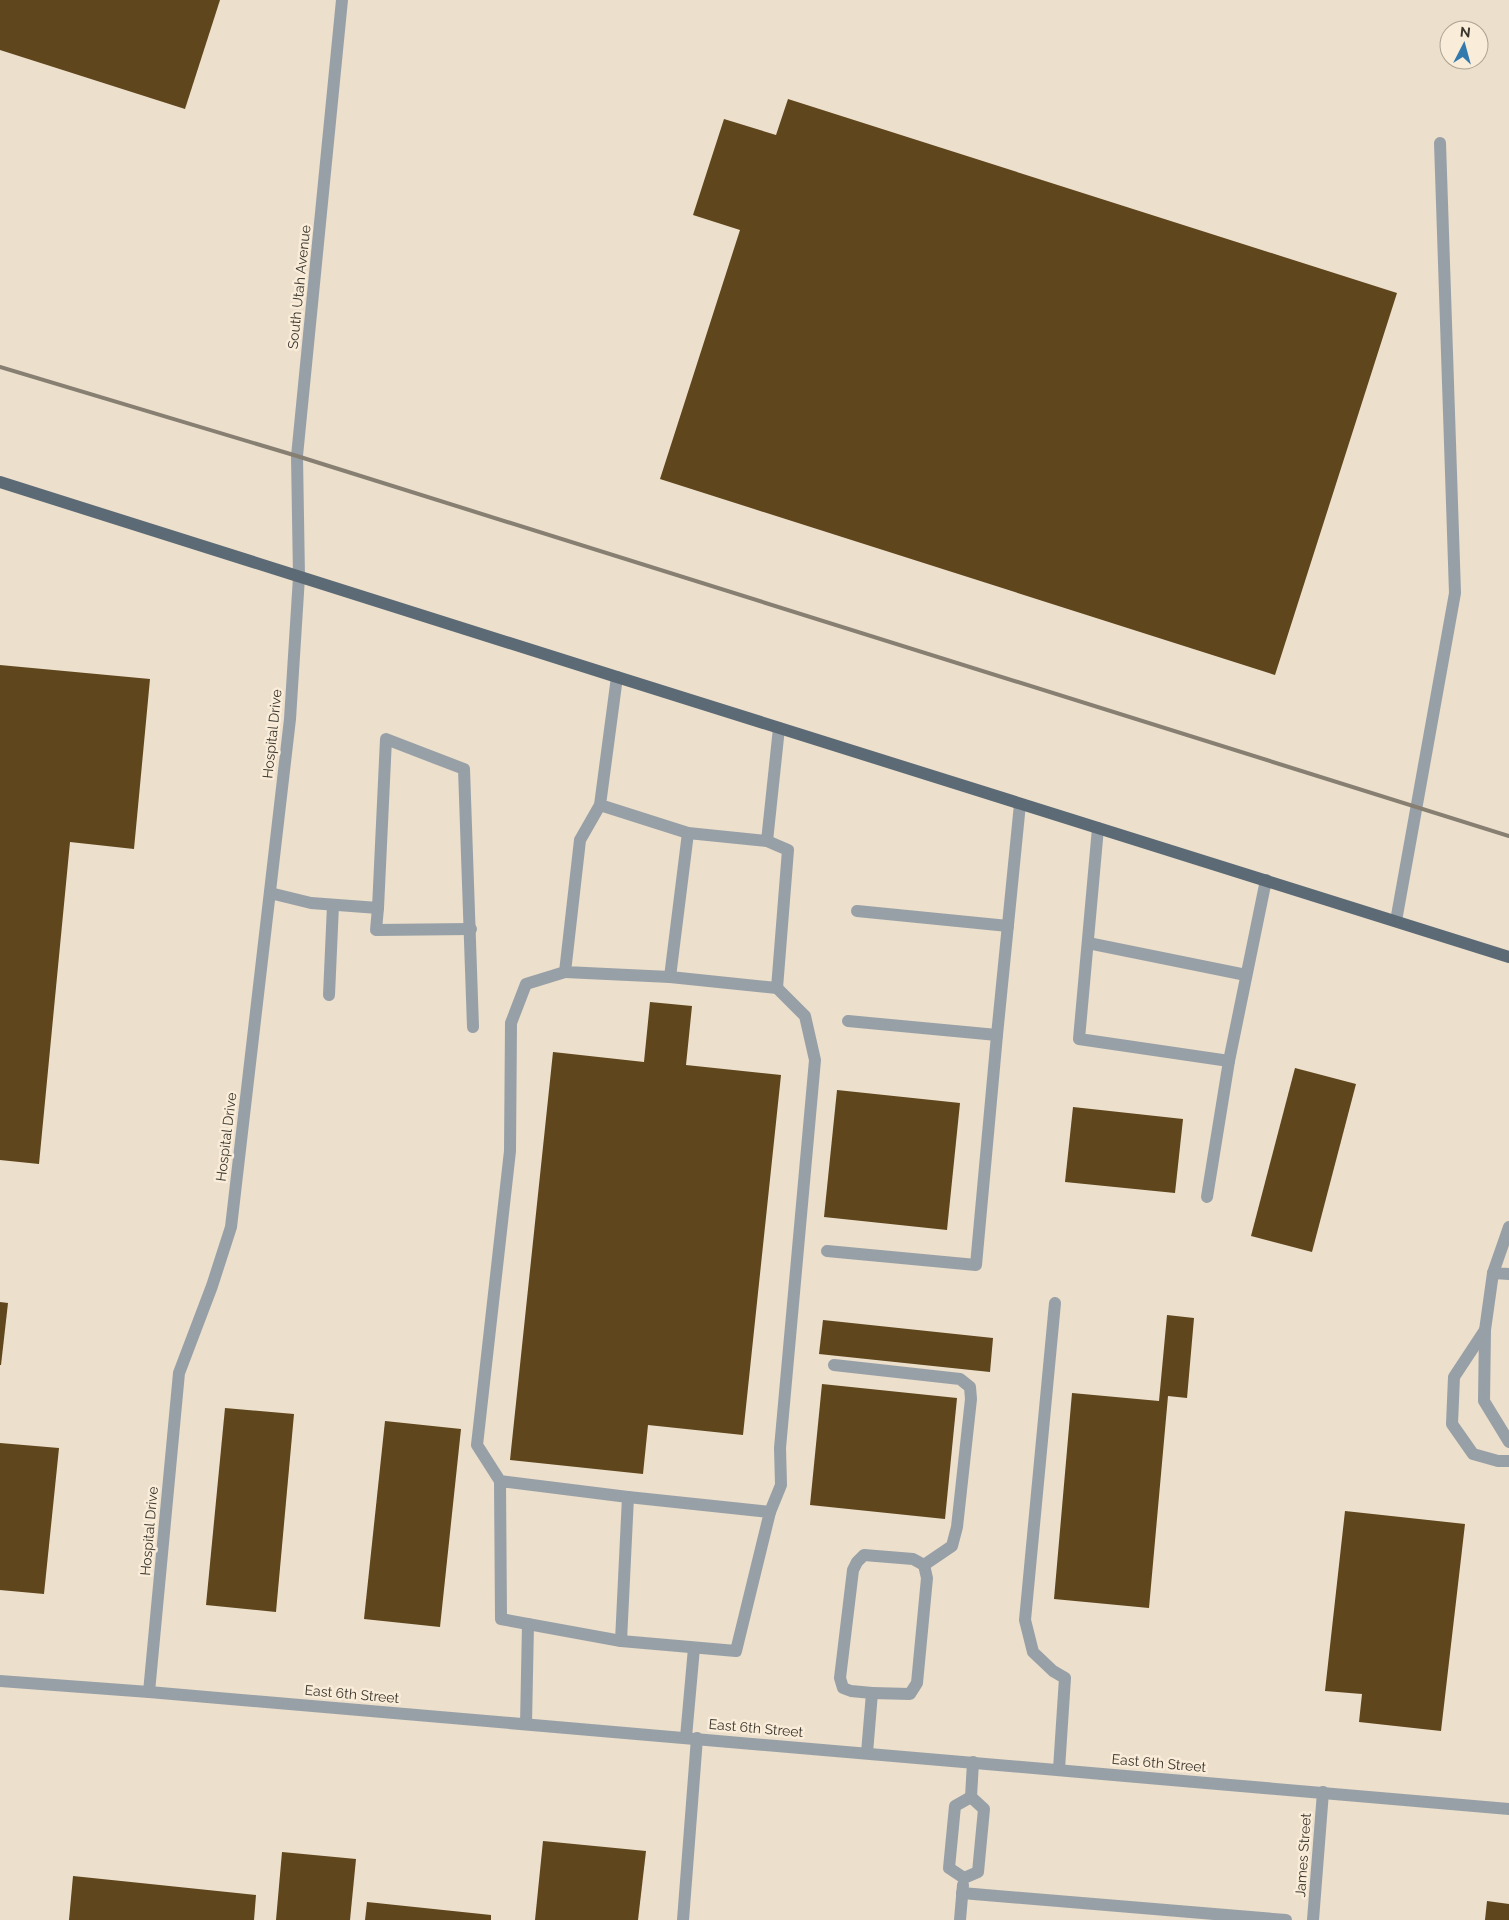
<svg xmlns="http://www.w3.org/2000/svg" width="1509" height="1920" font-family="Raleway,sans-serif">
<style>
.building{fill:#5f461d}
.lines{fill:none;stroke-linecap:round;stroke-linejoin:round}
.minor{stroke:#98a0a7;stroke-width:12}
.major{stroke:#5c6a76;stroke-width:12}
.rail{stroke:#877f72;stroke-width:4}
.labels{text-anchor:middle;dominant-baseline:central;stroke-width:5;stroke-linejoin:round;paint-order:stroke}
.street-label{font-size:14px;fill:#3a352d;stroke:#f9ecd8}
</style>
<rect width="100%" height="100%" fill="#ecdfcb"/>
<g class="building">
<path d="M0,0H220L185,109L0,50Z"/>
<path d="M788,99L1397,293L1275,675L660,479L740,230L693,215L724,119L776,135Z"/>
<path d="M0,665L150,679L134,849L70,842L39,1164L0,1160Z"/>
<path d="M650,1002L692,1006L686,1065L781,1075L743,1435L648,1425L643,1474L510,1460L553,1052L644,1062Z"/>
<path d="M1295,1068L1356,1084L1312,1252L1251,1236Z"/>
<path d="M837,1090L960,1103L947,1230L824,1217Z"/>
<path d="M1073,1107L1183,1119L1175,1193L1065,1182Z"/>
<path d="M0,1302L8,1303L1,1365H0Z"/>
<path d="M1167,1315L1194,1318L1187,1398L1168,1396L1149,1608L1054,1599L1072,1393L1159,1401Z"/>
<path d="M823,1320L993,1338L990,1372L819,1354Z"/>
<path d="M822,1384L957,1398L945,1519L810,1505Z"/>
<path d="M225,1408L294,1414L276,1612L206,1605Z"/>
<path d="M385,1421L461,1429L440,1627L364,1619Z"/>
<path d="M0,1443L59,1448L44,1594L0,1590Z"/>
<path d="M1345,1511L1465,1524L1441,1731L1359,1722L1362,1694L1325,1691Z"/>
<path d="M543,1841L646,1851L638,1920H535Z"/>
<path d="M282,1852L356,1859L350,1920H276Z"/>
<path d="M73,1876L256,1895L254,1920H69Z"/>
<path d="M1487,1901L1509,1904V1920H1485Z"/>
<path d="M367,1902L491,1915V1920H365Z"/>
</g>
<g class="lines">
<g class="minor">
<path d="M617,677L600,805L688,833L767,841L779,728"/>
<path d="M600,805L580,840L565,972L670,977L777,988L788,850L767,841"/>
<path d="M1098,828L1079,1039L1229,1061L1266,880"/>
<path d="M270,893L311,903L378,908L386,739L464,769L473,1027"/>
<path d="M378,908L376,930L471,929"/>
<path d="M857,911L1008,926"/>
<path d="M1396,921L1455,593L1440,143"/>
<path d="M1088,943L1246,975"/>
<path d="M670,977L688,833"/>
<path d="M329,995L333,905"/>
<path d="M848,1021L997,1035L1020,804"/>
<path d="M1207,1197L1229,1061"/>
<path d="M1509,1227L1493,1273L1509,1274"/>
<path d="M827,1251L976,1265L997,1035"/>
<path d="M1493,1273L1485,1330L1484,1401L1509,1442"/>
<path d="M1055,1303L1025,1620L1033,1652L1053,1671L1065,1678L1059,1769"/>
<path d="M1485,1330L1454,1377L1452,1424L1473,1454L1498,1461H1509"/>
<path d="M834,1365L960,1379L970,1387L971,1399L957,1527L952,1546L924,1565L913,1559L864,1555L857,1562L853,1570L840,1678L843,1688L851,1691L872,1693L867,1753"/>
<path d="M500,1481L628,1497L770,1512L736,1651L621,1641L501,1619L500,1481L477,1445L510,1151L511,1023L526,984L565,972"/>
<path d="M770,1512L781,1485L780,1448L815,1060L805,1016L777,988"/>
<path d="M621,1641L628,1497"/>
<path d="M0,1681L149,1692L1509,1809"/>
<path d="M149,1692L179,1373L212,1286L231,1227L290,719L299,577L297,456L342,0"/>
<path d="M872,1693L910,1694L917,1683L927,1578L924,1565"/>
<path d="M526,1724L528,1624"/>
<path d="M686,1737L694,1648"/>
<path d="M964,1878L978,1872L984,1809L971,1797L973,1762"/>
<path d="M964,1878L949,1868L955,1806L971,1797"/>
<path d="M962,1893L1286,1920"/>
<path d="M683,1920L697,1738"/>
<path d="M960,1920L963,1885"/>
<path d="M1313,1920L1323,1792"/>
</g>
<path class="major" d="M0,482L617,677L1509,957"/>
<path class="rail" d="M0,367L297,456L1509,836"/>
</g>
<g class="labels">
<g class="street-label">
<text transform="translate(299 287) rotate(-84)">South Utah Avenue</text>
<text transform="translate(272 734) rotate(-84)">Hospital Drive</text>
<text transform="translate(226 1137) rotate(-83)">Hospital Drive</text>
<text transform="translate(149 1531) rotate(-85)">Hospital Drive</text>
<text transform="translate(352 1694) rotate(5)">East 6th Street</text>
<text transform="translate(756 1728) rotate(5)">East 6th Street</text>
<text transform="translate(1159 1763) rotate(5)">East 6th Street</text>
<text transform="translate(1303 1855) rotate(-86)">James Street</text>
</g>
</g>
<g transform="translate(1464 45) rotate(6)"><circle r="24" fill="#f9ecd8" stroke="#ada394"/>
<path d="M0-4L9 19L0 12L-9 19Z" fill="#327aae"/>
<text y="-8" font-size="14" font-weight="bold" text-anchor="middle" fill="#3a352d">N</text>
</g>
</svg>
